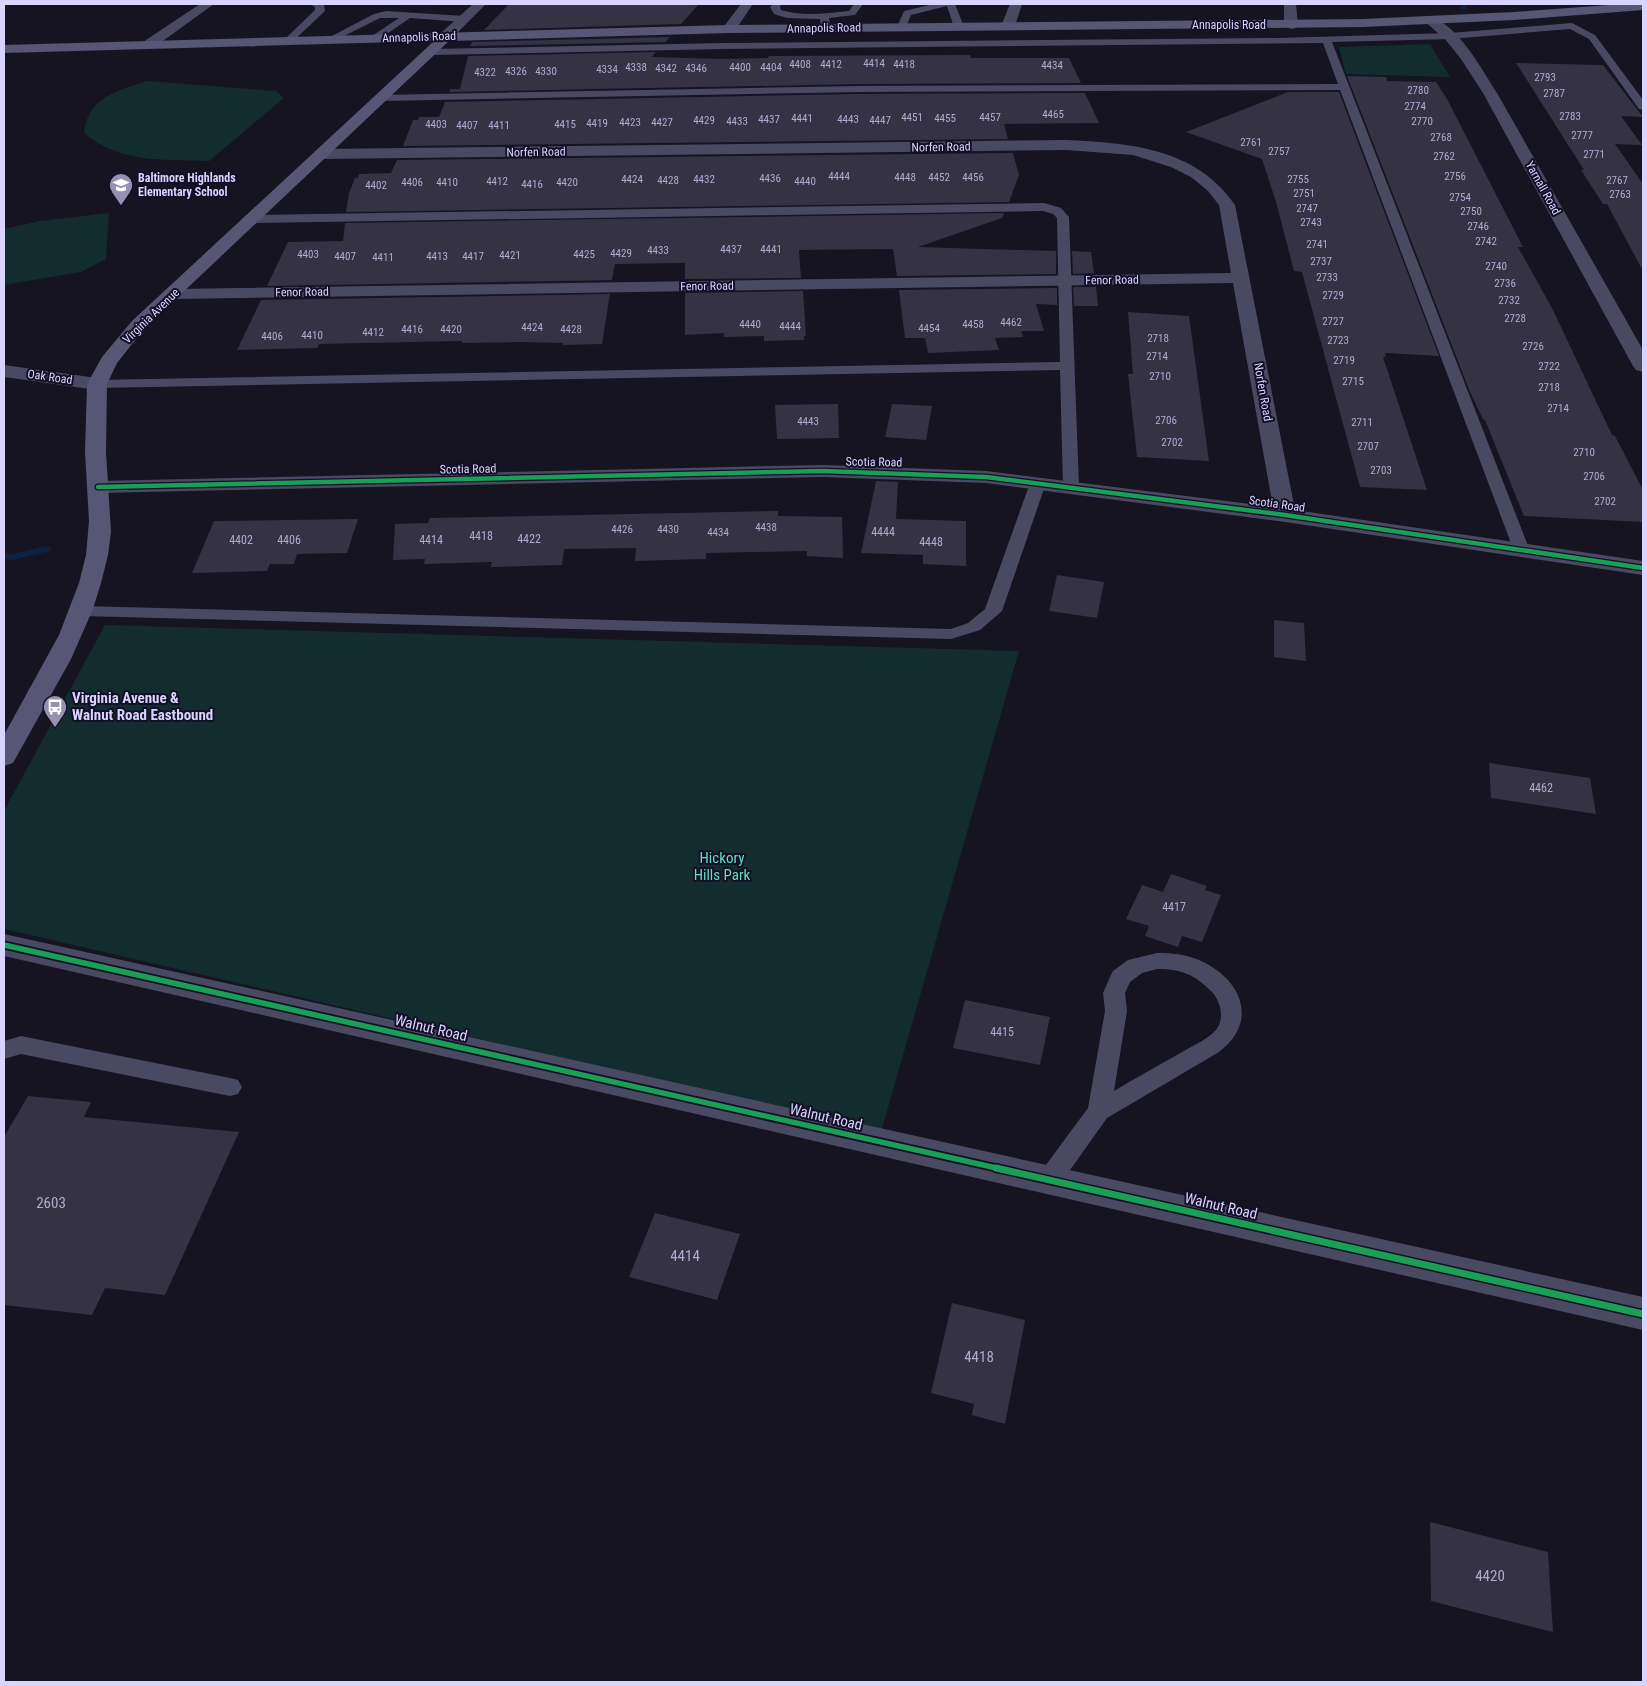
<svg xmlns="http://www.w3.org/2000/svg" width="1647" height="1686" font-family="'Roboto Condensed',sans-serif">
<style>
.green{fill:#132c2d}
.lines{fill:none;stroke-linecap:round;stroke-linejoin:round}
.stream{fill:#0d2144;fill-rule:evenodd}
.building{fill:#343243}
.lane{fill:#4a4962;fill-rule:evenodd}
.street{fill:#4a4962;fill-rule:evenodd}
.secondary{fill:#575674;fill-rule:evenodd}
.cycleway-far2-casing{stroke:#130f26;stroke-width:7}
.cycleway-far1-casing{stroke:#130f26;stroke-width:9}
.cycleway-casing{stroke:#130f26;stroke-width:10}
.cycleway-far2{stroke:#1a9f57;stroke-width:4.5}
.cycleway-far1{stroke:#1a9f57;stroke-width:5.5}
.cycleway{stroke:#1a9f57;stroke-width:7}
.labels{text-anchor:middle;dominant-baseline:central;stroke-width:4;stroke-linejoin:round;paint-order:stroke}
.far-number-label{font-size:11px;fill:#b0acd0}
.far-street-label{font-size:12px;fill:#d9d4ff;stroke:#130f26}
.far-poi-label{font-size:12px;font-weight:bold;fill:#d9d4ff;stroke:#130f26;text-anchor:start}
.number-label{font-size:12px;fill:#b0acd0}
.poi-label{font-size:15px;font-weight:bold;fill:#d9d4ff;stroke:#130f26;text-anchor:start}
.park-label{font-size:15px;fill:#5fe0c0;stroke:#130f26}
.street-label{font-size:15px;fill:#d9d4ff;stroke:#130f26}
.near-number-label{font-size:15px;fill:#b0acd0}
</style>
<rect width="100%" height="100%" fill="#161421"/>
<g class="green">
<path d="M1430,44L1450,77L1346,74L1339,47Z"/>
<path d="M147,81L276,91L284,98L209,161C167,160 118,163 84,133C87,98 118,90 147,81Z"/>
<path d="M109,213L106,259L81,272L4,285V229L39,221Z"/>
<path d="M105,625L1019,651L881,1132L4,929V811Z"/>
</g>
<g class="lines">
<g class="stream">
<path d="M1462,4H1468L1465,10L1460,9Z"/>
<path d="M46,546L50,547V551L13,560L4,559V553L13,554Z"/>
</g>
</g>
<g class="building">
<path d="M509,4H699L681,24L484,30Z"/>
<path d="M670,37L665,42L470,46L472,42Z"/>
<path d="M656,52L652,57L724,59L768,58L769,56L970,55L971,58H1069L1081,83L858,84L449,92L450,89H460L468,56Z"/>
<path d="M1516,63L1603,65L1643,117L1621,116L1642,145L1615,144L1643,184V271L1607,204H1603L1581,170H1584Z"/>
<path d="M1347,76L1386,77L1387,81L1436,82L1447,99L1523,247H1518L1553,310L1612,435L1615,436L1643,490V522L1524,516L1485,420L1483,419L1470,392Z"/>
<path d="M1288,92H1339L1439,356L1385,353L1386,357H1383L1427,490L1360,487L1302,272L1294,271L1276,202L1262,159L1186,132Z"/>
<path d="M1085,93L1099,123L1004,124L1008,139L403,146L413,120H418L419,117H439L445,102L858,94Z"/>
<path d="M1013,153L1019,175L1009,202L346,212L349,193L355,178H358L359,174L391,173L397,160Z"/>
<path d="M1004,213L1002,218L918,247L1056,251V274L897,276L893,249L799,250L801,278L685,279V263L615,264L612,280L267,286L288,242L343,241L345,223Z"/>
<path d="M1072,251L1091,252L1094,273L1073,274Z"/>
<path d="M1073,287H1096L1098,306H1074Z"/>
<path d="M1057,288V305L1036,304L1044,331H1021L1023,337L995,338L999,350L928,353L925,338H905L899,290Z"/>
<path d="M803,291L806,336H804V340L764,341V336L724,337V333L685,335V293Z"/>
<path d="M610,294L602,344L563,345V343L522,342L462,343V341L319,344L317,348L237,350L261,300Z"/>
<path d="M1128,312L1189,316L1209,461L1137,457L1128,374H1133Z"/>
<path d="M838,404L839,438L777,439L775,405Z"/>
<path d="M892,404L932,406L926,440L885,437Z"/>
<path d="M881,457L899,459V466L879,465Z"/>
<path d="M876,481L898,482L896,519L966,521V566L923,564V555L861,553Z"/>
<path d="M778,511V516L842,517L843,558L807,556V551L706,553V559L635,561L636,548L564,549L562,565L491,567L492,562L424,564L425,559L393,560L395,524L428,523L430,518Z"/>
<path d="M358,519L347,553L297,554L294,564H270L267,571L192,573L214,521Z"/>
<path d="M1057,575L1104,582L1097,618L1049,611Z"/>
<path d="M1274,620L1304,623L1306,661L1274,657Z"/>
<path d="M1489,763L1590,778L1596,814L1491,798Z"/>
<path d="M1171,874L1207,886L1205,890L1221,895L1202,942L1182,936L1178,947L1145,936L1149,926L1126,919L1142,885L1163,892Z"/>
<path d="M965,1000L1050,1017L1040,1065L953,1048Z"/>
<path d="M28,1096L91,1102L84,1117L239,1132L165,1295L105,1288L92,1315L4,1305V1137Z"/>
<path d="M655,1213L740,1234L717,1300L629,1277Z"/>
<path d="M952,1303L1025,1320L1005,1424L972,1415L974,1404L931,1393Z"/>
<path d="M1430,1522L1548,1552L1553,1632L1431,1601Z"/>
</g>
<g class="lines">
<g class="lane">
<path d="M310,4H324L325,11L291,43H285V39L315,10V7Z"/>
<path d="M773,4H781L780,7L781,10C802,17 827,13 849,11L854,4H863L855,15L829,18L831,28L826,31L821,28L820,19L787,18L774,14L770,7Z"/>
<path d="M934,4H955L964,27L962,29H956L954,27L947,6L911,15L905,29H899L897,27L904,11Z"/>
<path d="M386,11L464,16L469,19L464,22L410,18L378,40H372V36L399,18H380L334,41L331,42L326,39L374,14Z"/>
<path d="M1572,23L1595,35L1643,100V110L1639,109L1589,39L1570,29L1450,39L1332,42L1530,551L1528,554H1516L1514,551L1340,90L858,92L381,101L376,98L381,95L858,86L1338,84L1323,43L724,49L431,55L426,52L431,49L724,43L1278,38L1450,33Z"/>
<path d="M1044,203L1061,208L1069,217L1079,487L1076,490H1066L1063,487L1060,370L97,388L92,387L90,384L92,381L97,380L1060,362L1057,218L1053,214L1043,211L253,223L247,219L253,215Z"/>
<path d="M1038,478L1043,480L1046,483L1002,611L980,630L951,639L82,616L76,615L73,611L76,607L82,606L951,629L968,623L985,609L1030,483L1033,480Z"/>
<path d="M1157,953C1172,953 1185,954 1199,960C1241,978 1260,1021 1219,1052L1107,1118L1058,1187L1049,1190L1040,1187L1037,1180L1040,1173L1088,1108L1105,1011L1103,993L1110,977L1113,971L1128,960ZM1157,969C1181,969 1194,974 1211,991C1221,1001 1225,1019 1216,1030C1208,1039 1194,1045 1184,1051C1161,1064 1137,1077 1114,1091L1127,1011L1125,993L1130,982L1142,973Z"/>
<path d="M21,1036L230,1078L238,1080L242,1087L238,1094L230,1096L21,1054L4,1059V1041Z"/>
</g>
<g class="street">
<path d="M200,4H214L153,48H143L141,45L143,42Z"/>
<path d="M473,4H486L451,39H441L439,36L441,33Z"/>
<path d="M741,4H753L734,32H724L722,29Z"/>
<path d="M1010,4H1022L1015,26L1008,30L1001,26Z"/>
<path d="M1284,4H1296L1298,25L1296,28L1291,29L1284,25Z"/>
<path d="M1430,17C1458,24 1482,70 1497,93L1643,350V372L1636,370L1633,366L1483,93L1461,59L1445,39L1424,21Z"/>
<path d="M1066,140C1130,143 1196,148 1235,205L1295,510L1643,561V575L1285,522L986,483L823,477L98,493L91,491L87,487L91,483L98,481L823,465L986,471L1273,507L1233,283L173,299L167,298L164,294L167,290L173,289L1231,273L1219,205L1208,191L1191,177L1171,167L1133,155L1066,150L321,159L316,157L313,154L316,151L321,149Z"/>
<path d="M4,365L97,378L104,380L107,384L104,388L97,390L4,377Z"/>
<path d="M4,934L1643,1297V1330L4,956Z"/>
</g>
<path class="secondary" d="M1623,4H1643V10L1514,20L1363,27L729,33L449,41L144,329L117,363L107,384L106,452L111,532L108,555L101,583L93,609L71,659L13,763L4,766V735L59,635L79,583L86,555L89,521L85,452L87,384L102,357L132,321L434,41L4,53V45L729,25L1363,19L1514,12Z"/>
<g class="cycleway-far2-casing">
<path id="cycleway-far2" d="M98,487L823,471L986,477L1285,515L1643,568"/>
</g>
<g class="cycleway-far1-casing">
<path id="cycleway-far1" d="M4,945L1001,1169"/>
</g>
<g class="cycleway-casing">
<path id="cycleway" d="M996,1168L1643,1314"/>
</g>
<use href="#cycleway-far2" class="cycleway-far2"/>
<use href="#cycleway-far1" class="cycleway-far1"/>
<use href="#cycleway" class="cycleway"/>
</g>
<defs>
<g id="school-pin" transform="scale(1.25)"><path d="M0 17L-7.5 6A9.5 9.5 0 1 1 7.5 6Z" fill="#9591b1" stroke="#130f26"/><path d="M0-5L7-2L0 1L-7-2ZM-4 1L0 2.5L4 1V4Q0 6-4 4Z" fill="#fff"/></g>
<g id="bus-pin" transform="scale(1.25)"><path d="M0 17L-7.5 6A9.5 9.5 0 1 1 7.5 6Z" fill="#9591b1" stroke="#130f26"/><path d="M-5-6H5V4H4V6H2V4H-2V6H-4V4H-5ZM-3.5-4V0h7V-4ZM-3.5 1.2v1.5H-2V1.2ZM2 1.2v1.5H3.5V1.2Z" fill="#fff"/></g>
</defs>
<g fill-rule="evenodd">
<use href="#school-pin" x="121" y="185"/>
<use href="#bus-pin" x="55" y="707"/>
</g>
<g class="labels">
<g class="far-number-label">
<text x="874" y="63">4414</text>
<text x="800" y="64">4408</text>
<text x="831" y="64">4412</text>
<text x="904" y="64">4418</text>
<text x="1052" y="65">4434</text>
<text x="636" y="67">4338</text>
<text x="740" y="67">4400</text>
<text x="771" y="67">4404</text>
<text x="666" y="68">4342</text>
<text x="696" y="68">4346</text>
<text x="607" y="69">4334</text>
<text x="516" y="71">4326</text>
<text x="546" y="71">4330</text>
<text x="485" y="72">4322</text>
<text x="1545" y="77">2793</text>
<text x="1418" y="90">2780</text>
<text x="1554" y="93">2787</text>
<text x="1415" y="106">2774</text>
<text x="1053" y="114">4465</text>
<text x="1570" y="116">2783</text>
<text x="912" y="117">4451</text>
<text x="990" y="117">4457</text>
<text x="802" y="118">4441</text>
<text x="945" y="118">4455</text>
<text x="769" y="119">4437</text>
<text x="848" y="119">4443</text>
<text x="704" y="120">4429</text>
<text x="880" y="120">4447</text>
<text x="737" y="121">4433</text>
<text x="1422" y="121">2770</text>
<text x="630" y="122">4423</text>
<text x="662" y="122">4427</text>
<text x="597" y="123">4419</text>
<text x="436" y="124">4403</text>
<text x="565" y="124">4415</text>
<text x="467" y="125">4407</text>
<text x="499" y="125">4411</text>
<text x="1582" y="135">2777</text>
<text x="1441" y="137">2768</text>
<text x="1251" y="142">2761</text>
<text x="1279" y="151">2757</text>
<text x="1594" y="154">2771</text>
<text x="1444" y="156">2762</text>
<text x="839" y="176">4444</text>
<text x="1455" y="176">2756</text>
<text x="905" y="177">4448</text>
<text x="939" y="177">4452</text>
<text x="973" y="177">4456</text>
<text x="770" y="178">4436</text>
<text x="632" y="179">4424</text>
<text x="704" y="179">4432</text>
<text x="1298" y="179">2755</text>
<text x="668" y="180">4428</text>
<text x="1617" y="180">2767</text>
<text x="497" y="181">4412</text>
<text x="805" y="181">4440</text>
<text x="412" y="182">4406</text>
<text x="447" y="182">4410</text>
<text x="567" y="182">4420</text>
<text x="532" y="184">4416</text>
<text x="376" y="185">4402</text>
<text x="1304" y="193">2751</text>
<text x="1620" y="194">2763</text>
<text x="1460" y="197">2754</text>
<text x="1307" y="208">2747</text>
<text x="1471" y="211">2750</text>
<text x="1311" y="222">2743</text>
<text x="1478" y="226">2746</text>
<text x="1486" y="241">2742</text>
<text x="1317" y="244">2741</text>
<text x="731" y="249">4437</text>
<text x="771" y="249">4441</text>
<text x="658" y="250">4433</text>
<text x="621" y="253">4429</text>
<text x="308" y="254">4403</text>
<text x="584" y="254">4425</text>
<text x="510" y="255">4421</text>
<text x="345" y="256">4407</text>
<text x="437" y="256">4413</text>
<text x="473" y="256">4417</text>
<text x="383" y="257">4411</text>
<text x="1321" y="261">2737</text>
<text x="1496" y="266">2740</text>
<text x="1327" y="277">2733</text>
<text x="1505" y="283">2736</text>
<text x="1333" y="295">2729</text>
<text x="1509" y="300">2732</text>
<text x="1515" y="318">2728</text>
<text x="1333" y="321">2727</text>
<text x="1011" y="322">4462</text>
<text x="750" y="324">4440</text>
<text x="973" y="324">4458</text>
<text x="790" y="326">4444</text>
<text x="532" y="327">4424</text>
<text x="929" y="328">4454</text>
<text x="412" y="329">4416</text>
<text x="451" y="329">4420</text>
<text x="571" y="329">4428</text>
<text x="373" y="332">4412</text>
<text x="312" y="335">4410</text>
<text x="272" y="336">4406</text>
<text x="1158" y="338">2718</text>
<text x="1338" y="340">2723</text>
<text x="1533" y="346">2726</text>
<text x="1157" y="356">2714</text>
<text x="1344" y="360">2719</text>
<text x="1549" y="366">2722</text>
<text x="1160" y="376">2710</text>
<text x="1353" y="381">2715</text>
<text x="1549" y="387">2718</text>
<text x="1558" y="408">2714</text>
<text x="1166" y="420">2706</text>
<text x="808" y="421">4443</text>
<text x="1362" y="422">2711</text>
<text x="1172" y="442">2702</text>
<text x="1368" y="446">2707</text>
<text x="1584" y="452">2710</text>
<text x="1381" y="470">2703</text>
<text x="1594" y="476">2706</text>
<text x="1605" y="501">2702</text>
<text x="766" y="527">4438</text>
<text x="622" y="529">4426</text>
<text x="668" y="529">4430</text>
<text x="718" y="532">4434</text>
</g>
<g class="far-street-label">
<text x="1229" y="25">Annapolis Road</text>
<text transform="translate(824 28) rotate(-1)">Annapolis Road</text>
<text transform="translate(419 37) rotate(-2)">Annapolis Road</text>
<text transform="translate(941 147) rotate(-1)">Norfen Road</text>
<text transform="translate(536 152) rotate(-1)">Norfen Road</text>
<text transform="translate(1543 188) rotate(61)">Yarnall Road</text>
<text transform="translate(1112 280) rotate(-1)">Fenor Road</text>
<text transform="translate(707 286) rotate(-1)">Fenor Road</text>
<text transform="translate(302 292) rotate(-1)">Fenor Road</text>
<text transform="translate(151 316) rotate(-44)">Virginia Avenue</text>
<text transform="translate(50 377) rotate(8)">Oak Road</text>
<text transform="translate(1263 392) rotate(80)">Norfen Road</text>
<text transform="translate(874 462) rotate(1)">Scotia Road</text>
<text transform="translate(468 469) rotate(-1)">Scotia Road</text>
<text transform="translate(1277 504) rotate(8)">Scotia Road</text>
</g>
<g class="far-poi-label">
<text x="138" y="178">Baltimore Highlands<tspan x="138" dy="14">Elementary School</tspan></text>
</g>
<g class="number-label">
<text x="883" y="532">4444</text>
<text x="481" y="536">4418</text>
<text x="529" y="539">4422</text>
<text x="241" y="540">4402</text>
<text x="289" y="540">4406</text>
<text x="431" y="540">4414</text>
<text x="931" y="542">4448</text>
<text x="1541" y="788">4462</text>
<text x="1174" y="907">4417</text>
<text x="1002" y="1032">4415</text>
</g>
<g class="poi-label">
<text x="72" y="698">Virginia Avenue &amp;<tspan x="72" dy="17">Walnut Road Eastbound</tspan></text>
</g>
<g class="park-label">
<text x="722" y="858">Hickory<tspan x="722" dy="17">Hills Park</tspan></text>
</g>
<g class="street-label">
<text transform="translate(431 1028) rotate(13)">Walnut Road</text>
<text transform="translate(826 1117) rotate(13)">Walnut Road</text>
<text transform="translate(1221 1206) rotate(13)">Walnut Road</text>
</g>
<g class="near-number-label">
<text x="51" y="1203">2603</text>
<text x="685" y="1256">4414</text>
<text x="979" y="1357">4418</text>
<text x="1490" y="1576">4420</text>
</g>
</g>
<rect width="1647" height="1686" fill="none" stroke="#d9d4ff" stroke-width="10"/>
</svg>
